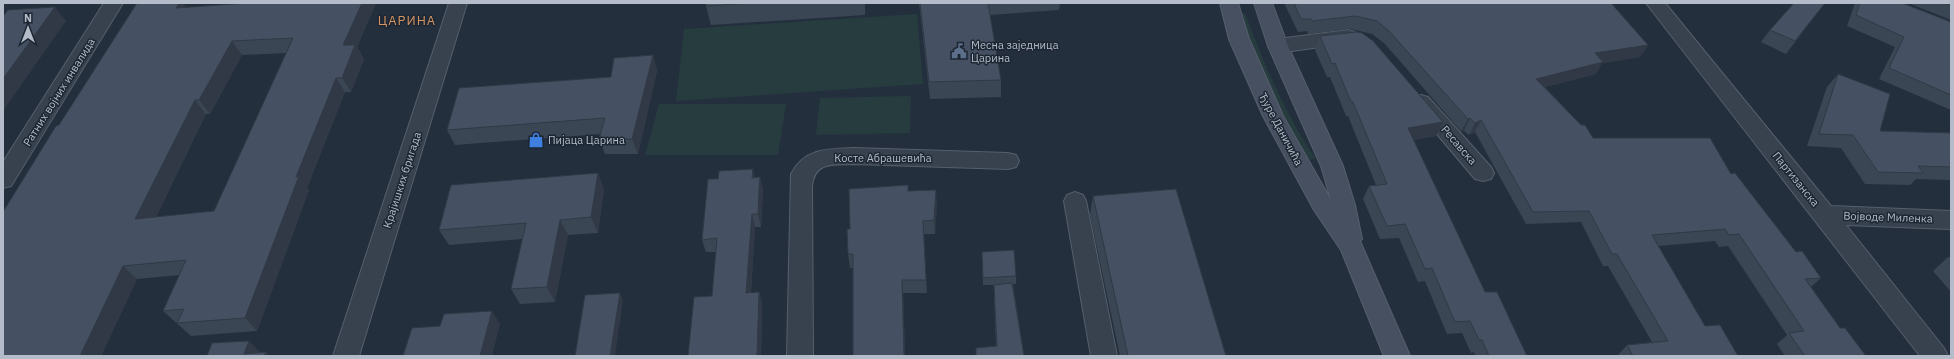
<svg xmlns="http://www.w3.org/2000/svg" width="1954" height="359" font-family="'IBM Plex Sans',sans-serif">
<style>
.green{fill:#263c3f}
.lines{fill:none;stroke-linecap:round;stroke-linejoin:round}
.street-casing{stroke:#565f6c;stroke-width:2}
.secondary-casing{stroke:#565f6c;stroke-width:2}
.street{fill:#38414e;fill-rule:evenodd}
.secondary{fill:#465061;fill-rule:evenodd}
.wall{fill:#3b4654;fill-rule:evenodd}
.shaded-wall{fill:#303945}
.building{fill:#455162;stroke:#303945;fill-rule:evenodd}
.labels{text-anchor:middle;dominant-baseline:central;stroke-width:3;stroke-linejoin:round;paint-order:stroke}
.poi-label{font-size:11px;fill:#b4bcc9;stroke:#1d2633;text-anchor:start}
.street-label{font-size:11px;fill:#b4bcc9;stroke:#1d2633}
.quarter-label{font-size:13px;letter-spacing:1px;fill:#d59563;stroke:#1d2633}
</style>
<rect width="100%" height="100%" fill="#242f3e"/>
<g class="green">
<path d="M1239,13H1245C1264,64 1285,114 1316,159L1307,160L1275,108Z"/>
<path d="M917,14L923,84L676,101L684,29Z"/>
<path d="M911,96L910,133L816,135L820,98Z"/>
<path d="M659,104H786L778,155H645Z"/>
</g>
<g class="lines">
<g class="street-casing">
<g id="street">
<path d="M104,3H123L11,186L3,188V162Z"/>
<path d="M449,3H467L359,356H333Z"/>
<path d="M1646,3H1665L1831,206L1951,211V229L1846,225L1944,348L1948,356H1920Z"/>
<path d="M1348,30L1355,32L1358,37L1355,42L1278,53L1271,51L1268,46L1271,41L1278,39Z"/>
<path d="M1421,95L1428,97L1491,167L1494,173L1491,179L1483,181L1475,179L1414,107L1411,102L1414,97Z"/>
<path d="M854,148L1008,153L1016,155L1019,161L1016,167L1008,169L854,164C833,165 814,161 812,187L813,356H787L791,174C805,148 827,149 854,148Z"/>
<path d="M1075,192L1083,195L1086,201L1117,356H1091L1064,201L1067,195Z"/>
</g>
</g>
<g class="secondary-casing">
<path id="secondary" d="M1220,3H1238L1249,39L1283,116L1331,200L1321,166L1268,46L1254,3H1272L1288,46L1343,166L1355,205L1362,239L1360,241L1410,356H1384L1341,250L1314,210L1263,116L1229,39Z"/>
</g>
<use href="#street" class="street"/>
<use href="#secondary" class="secondary"/>
</g>
<g class="wall">
<path d="M248,3H376L357,47L364,59L351,92H345L307,188L309,190L257,331L191,336L163,311L180,275L137,279L101,356H3L59,125L186,8ZM286,53L214,211L156,217L206,114H210L242,55Z"/>
<path d="M706,3H865V15L711,25L706,6Z"/>
<path d="M919,3H1060L1059,10L990,15L1001,80V97L930,99Z"/>
<path d="M1286,3H1611L1648,45L1640,57L1602,63L1596,74L1545,87L1593,138L1731,174L1796,252L1821,278L1811,287L1840,328L1866,356H1785L1777,344L1787,335L1728,246L1719,247L1715,241L1658,246L1705,326L1738,356H1617L1627,345L1652,342L1608,266H1603L1581,222L1526,224L1475,132L1469,135L1464,131H1461L1384,43L1372,34L1351,29L1308,34L1307,31L1298,32L1285,5Z"/>
<path d="M1825,3L1786,54L1761,42L1770,30Z"/>
<path d="M1855,3H1903L1951,22V110L1879,79L1895,47L1847,26Z"/>
<path d="M1908,3H1951V20Z"/>
<path d="M1320,36L1443,122L1436,136L1413,140L1485,292L1527,356H1475L1474,352L1471,353L1462,333L1447,334L1425,281L1418,282L1399,238L1380,239L1363,199L1369,186L1376,185L1348,116H1346L1330,77H1327L1315,50Z"/>
<path d="M653,55L657,71L638,154H605L599,139L601,134L455,145L447,130L611,77Z"/>
<path d="M1838,74L1880,131L1951,133V180L1916,179L1910,185L1865,184L1841,148L1807,146L1827,87Z"/>
<path d="M760,177L763,190L761,227H755L751,292H759L762,304L761,356H688L712,296L716,252H706L702,240L755,178Z"/>
<path d="M604,189L598,233L568,235L555,302L520,304L511,289L522,239L449,245L439,230Z"/>
<path d="M908,191L937,204L935,234H924L927,293H903L905,356H853V268H850L848,254L850,229Z"/>
<path d="M1093,196L1226,356H1120L1090,215Z"/>
<path d="M982,252L1016,276V284H1013L1024,356H976V348L996,346L994,297V285H999H983Z"/>
<path d="M1948,257H1951V292L1933,271Z"/>
</g>
<g class="shaded-wall">
<path d="M179,3H183L191,14L176,8Z"/>
<path d="M362,3H376L357,47L364,59L351,92L342,78L343,45Z"/>
<path d="M55,7L66,21L3,111V79Z"/>
<path d="M232,41L242,55L210,114L199,100Z"/>
<path d="M1648,45L1640,57L1602,63L1596,74L1529,91L1536,79L1595,53Z"/>
<path d="M653,55L657,71L638,154L632,139Z"/>
<path d="M336,78L345,92L307,188L309,190L257,331L245,318L296,177Z"/>
<path d="M195,100L206,114L148,233L135,219Z"/>
<path d="M1470,118L1464,131H1461L1468,119Z"/>
<path d="M1481,120L1475,132L1469,135L1475,123Z"/>
<path d="M1443,122L1436,136L1401,142L1408,128Z"/>
<path d="M753,169L756,182L752,178Z"/>
<path d="M598,173L604,189L598,233L591,217Z"/>
<path d="M760,177L763,190L761,227L758,214Z"/>
<path d="M936,190L937,204L935,234L934,220Z"/>
<path d="M752,214L755,227L750,305L746,293Z"/>
<path d="M560,220L568,235L555,302L547,287Z"/>
<path d="M123,266L137,279L101,356H80Z"/>
<path d="M902,280L903,293L905,356H904Z"/>
<path d="M759,292L762,304L761,356H757Z"/>
<path d="M620,293L623,300L615,356H610Z"/>
<path d="M492,311L500,324L492,356H480Z"/>
<path d="M249,341L261,353L244,354Z"/>
<path d="M266,352L270,356H264Z"/>
</g>
<g class="building">
<path d="M137,3H179L176,8L248,3H362L343,45H355L342,78H336L296,177L299,176L245,318L177,323L184,309L163,311L186,260L123,266L80,356H3V212L56,126L59,125ZM293,38L214,211L135,219L195,100H199L232,41Z"/>
<path d="M706,3H752L706,6Z"/>
<path d="M920,3H988L1001,80L929,82Z"/>
<path d="M1294,3H1611L1648,45L1595,53L1603,62L1536,79L1581,125H1585L1593,138H1710L1731,174L1735,173L1796,252L1802,251L1821,278L1805,279L1840,328H1845L1866,356H1805L1789,333L1804,331L1739,234L1729,235L1725,229L1652,235L1705,326L1720,325L1738,356H1633L1627,345L1668,341L1617,254H1612L1589,211L1533,212L1481,120L1475,123L1470,118L1468,119L1389,31L1377,21L1355,16L1312,21L1311,19H1301Z"/>
<path d="M1794,3H1825L1795,41L1770,30Z"/>
<path d="M1860,3H1902L1951,22V95L1889,68L1904,37L1856,15Z"/>
<path d="M1945,3H1951V5Z"/>
<path d="M55,7L3,79V15H4L8,10Z"/>
<path d="M1356,32L1362,33L1373,41L1443,122L1408,128L1485,292H1497L1527,356H1489L1482,340H1479L1470,321L1455,322L1432,268L1425,269L1405,224L1387,226L1369,186L1387,184L1353,102H1351L1335,63L1332,64L1320,36Z"/>
<path d="M653,55L632,139H599L605,118L447,130L459,88L611,77L614,58Z"/>
<path d="M1838,74L1890,94L1880,131L1951,133V167L1918,166L1923,173L1878,172L1853,135L1819,134Z"/>
<path d="M753,169L752,178L760,177L759,191L758,214H752L746,293L759,292L757,356H688L694,297L712,296L717,238L702,240L708,179H718L719,171Z"/>
<path d="M598,173L591,217L560,220L547,287L511,289L526,223L439,230L451,185Z"/>
<path d="M908,185V191L936,190L934,220L923,221L926,280H902L904,356H853V254H848L847,229H850L849,189Z"/>
<path d="M1176,189L1226,356H1128L1093,196Z"/>
<path d="M1014,250L1016,276L983,278L982,252Z"/>
<path d="M1012,283L1024,356H976V348L997,346L994,285Z"/>
<path d="M620,293L610,356H575L585,295Z"/>
<path d="M492,311L480,356H403L412,328L440,326L444,314Z"/>
<path d="M249,341L244,354L266,352L264,356H207L212,343Z"/>
</g>
<defs>
<g id="civic-bare" transform="scale(1.2)"><path d="M-.6-6.5H3V-4.5H.6V-3L4-1V1h2V6H-6V1h2V-1L-.6-3ZM-1.2 2.5V6h2.4V2.5Z" fill="#5c6f8a" stroke="#1d2633" stroke-width="2.5" paint-order="stroke"/></g>
<g id="shop-bare" transform="scale(1.2)"><path d="M-5-2.5h2.3a2.7 3.5 0 0 1 5.4 0H5L5.5 6h-11ZM-1.5-2.5h3a1.5 2.3 0 0 0-3 0Z" fill="#3f7fe0" stroke="#1d2633" stroke-width="2.5" paint-order="stroke"/></g>
</defs>
<g fill-rule="evenodd">
<use href="#civic-bare" x="959" y="51"/>
<use href="#shop-bare" x="536" y="140"/>
</g>
<g class="labels">
<g class="poi-label">
<text x="971" y="45">Месна заједница<tspan x="971" dy="13">Царина</tspan></text>
<text x="548" y="140">Пијаца Царина</text>
</g>
<g class="street-label">
<text transform="translate(59 92) rotate(-58)">Ратних војних инвалида</text>
<text transform="translate(1281 129) rotate(62)">Ђуре Даничића</text>
<text transform="translate(1459 145) rotate(49)">Ресавска</text>
<text x="883" y="158">Косте Абрашевића</text>
<text transform="translate(1796 179) rotate(51)">Партизанска</text>
<text transform="translate(402 180) rotate(-72)">Крајишких бригада</text>
<text transform="translate(1888 217) rotate(2)">Војводе Миленка</text>
</g>
<g class="quarter-label">
<text x="407" y="20">ЦАРИНА</text>
</g>
</g>
<rect width="1954" height="359" fill="none" stroke="#b4bcc9" stroke-width="8"/>
<g transform="translate(28 28)" stroke="#1d2633" stroke-width="3" paint-order="stroke">
<path d="M0-3L7 15L0 10L-7 15Z" fill="#b4bcc9"/>
<text y="-6" font-size="11" font-weight="bold" text-anchor="middle" fill="#b4bcc9">N</text>
</g>
</svg>
